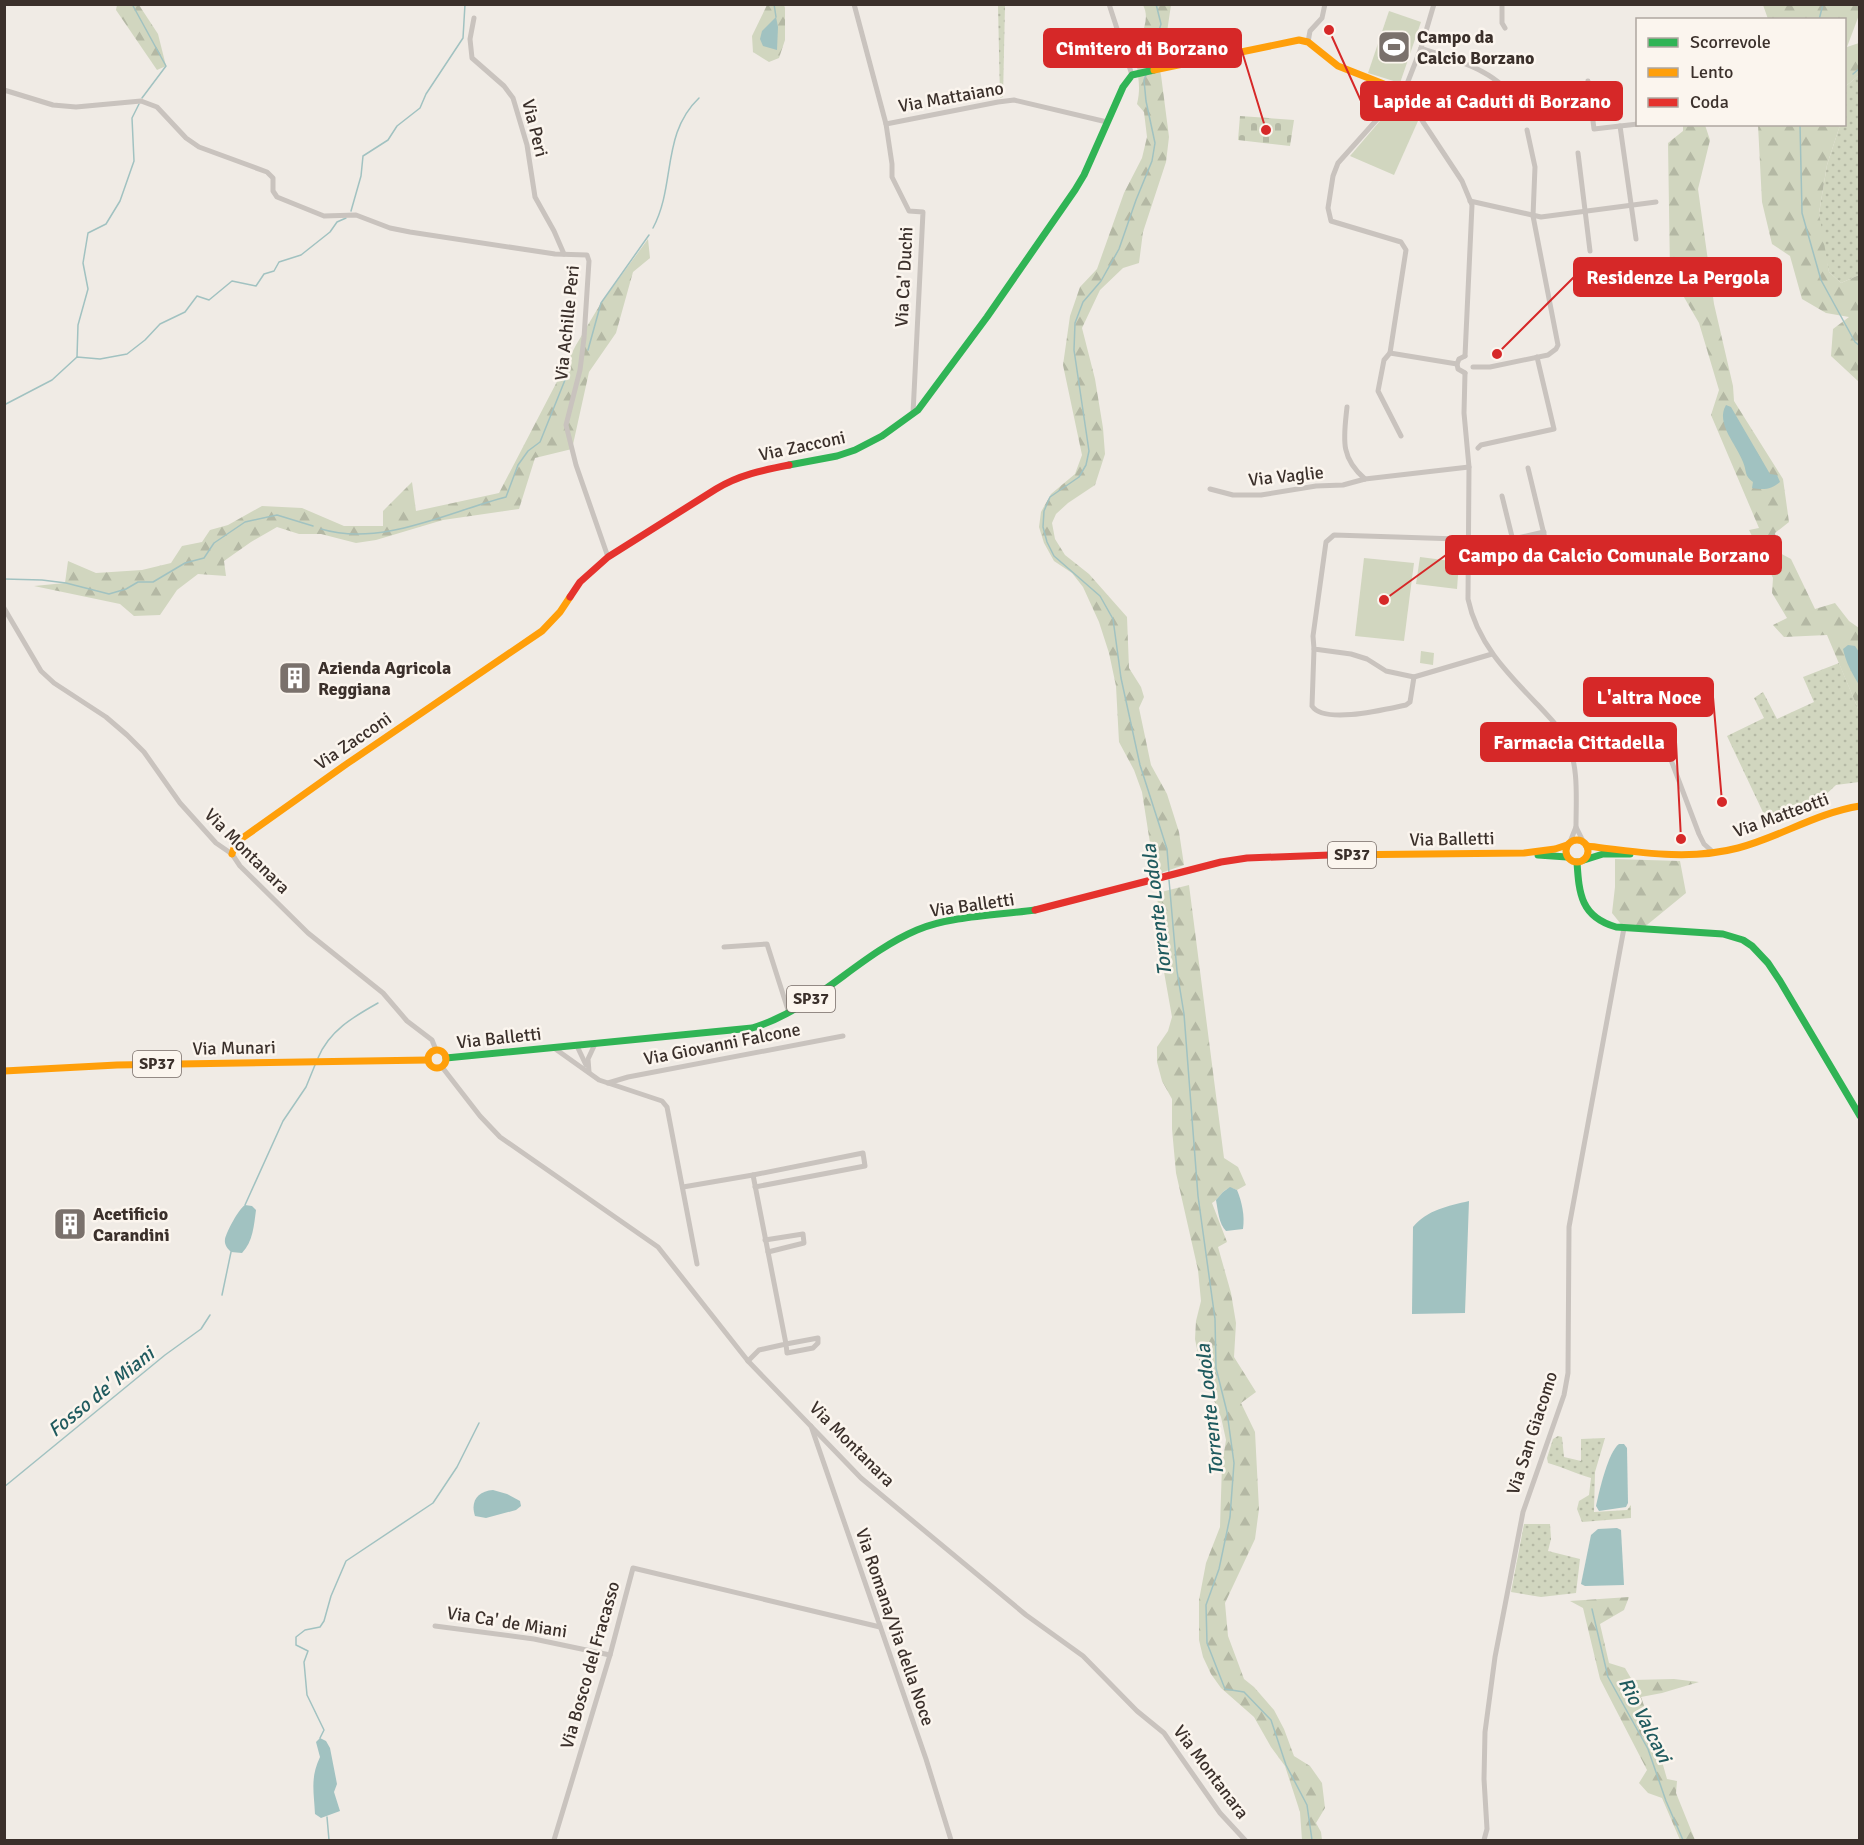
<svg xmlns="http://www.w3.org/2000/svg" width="1864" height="1845" font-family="Signika,sans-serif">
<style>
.grass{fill:url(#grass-dots)}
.forest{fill:url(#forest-firs)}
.cemetery{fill:url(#cemetery-stones)}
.park{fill:#d1d6bf}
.water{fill:#a1c2c1}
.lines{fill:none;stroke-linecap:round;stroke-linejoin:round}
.stream{stroke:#a1c2c1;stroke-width:1.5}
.street{stroke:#c9c3be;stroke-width:5}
.fast{stroke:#30b455;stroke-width:7}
.slow{stroke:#ff9f0a;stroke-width:7}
.jam{stroke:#e5322d;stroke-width:7}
.labels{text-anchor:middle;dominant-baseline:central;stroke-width:5;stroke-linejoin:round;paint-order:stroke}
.shield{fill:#fbf5ee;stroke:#756b66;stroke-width:1.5}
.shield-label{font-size:16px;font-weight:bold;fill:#3b302b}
.poi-label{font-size:18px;font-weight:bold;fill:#3b302b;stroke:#fbf5ee;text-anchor:start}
.street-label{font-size:18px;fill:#3b302b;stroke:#fbf5ee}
.water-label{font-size:20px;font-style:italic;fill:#1f5a5e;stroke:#fbf5ee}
.leader{fill:none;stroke:#d62828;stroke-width:2}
.callout-dot{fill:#d62828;stroke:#fbf5ee;stroke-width:2}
.callout{fill:#d62828;stroke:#d62828;stroke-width:2}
.callout-label{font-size:20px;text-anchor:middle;font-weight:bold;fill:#fff}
</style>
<defs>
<pattern id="grass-dots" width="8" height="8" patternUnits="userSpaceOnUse" patternTransform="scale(1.5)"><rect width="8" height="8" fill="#d1d6bf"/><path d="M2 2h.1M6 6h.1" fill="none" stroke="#b4b8a4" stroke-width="1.8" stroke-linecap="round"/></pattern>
<pattern id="forest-firs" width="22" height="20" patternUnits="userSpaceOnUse" patternTransform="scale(1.5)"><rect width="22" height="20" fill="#d1d6bf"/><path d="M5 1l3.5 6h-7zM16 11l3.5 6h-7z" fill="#b4b8a4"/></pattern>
<pattern id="cemetery-stones" width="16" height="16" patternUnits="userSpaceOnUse" patternTransform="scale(1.5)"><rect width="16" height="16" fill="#d1d6bf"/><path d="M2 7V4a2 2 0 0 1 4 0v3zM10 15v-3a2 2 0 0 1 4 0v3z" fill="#b4b8a4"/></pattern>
</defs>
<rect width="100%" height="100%" fill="#f0ebe5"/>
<g class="grass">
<path d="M998,5H1005L1003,97L1000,98Z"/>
<path d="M1859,75V275L1841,283L1829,272L1822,241L1819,213L1827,165L1840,125L1844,124L1846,86Z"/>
<path d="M1839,663L1859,711V782L1836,785L1820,800L1804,810L1769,825L1727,736L1764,718L1754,698L1763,692L1777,719L1814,702L1803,677Z"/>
<path d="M1558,1436L1562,1437L1564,1457L1581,1461V1439L1605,1438L1595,1472L1594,1512L1627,1510L1631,1505V1518L1582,1522L1577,1509L1579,1501L1589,1495L1591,1478C1576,1474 1563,1467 1548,1463L1547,1458L1553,1439Z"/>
<path d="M1524,1524H1550L1551,1539L1548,1551L1580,1559L1576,1593L1541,1597L1511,1592Z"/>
</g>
<g class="forest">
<path d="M117,5H139L158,34L166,66L157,70L116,10Z"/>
<path d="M767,5H784L785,8V40L779,58L769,62L753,52L752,36Z"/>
<path d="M1143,5H1171L1167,32L1154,48L1161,75L1169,137L1166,162L1143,232L1139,263L1123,268L1100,290L1082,328L1095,379L1103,428L1105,454L1095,485L1068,503L1056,514L1052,523L1055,539L1065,555L1089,574L1127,617L1129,668L1141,687L1144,697L1139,708L1151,765L1167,794L1179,832L1184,865L1155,875L1142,792L1134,770L1119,742L1116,686L1109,653L1099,622L1083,587L1072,573L1054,561L1044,543L1039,527L1041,512L1051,494L1075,474L1082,455L1063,365L1070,316L1080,287L1097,269L1124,193L1142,158L1147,137L1144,112L1137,104C1142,83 1136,75 1137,56C1137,38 1152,22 1143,5Z"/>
<path d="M1763,5H1859V15L1847,47L1859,43V75L1846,86L1845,94L1844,20L1768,19Z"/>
<path d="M1683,125H1705L1710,140L1698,189L1714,304L1733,386L1734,401L1783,479L1789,522L1775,533L1778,552L1791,559L1815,609L1835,603L1849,621L1859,628V711L1827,635L1784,637L1773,625L1787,618L1772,593L1773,578L1749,530L1759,528L1711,415L1719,390L1699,323L1670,273L1668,143L1683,131Z"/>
<path d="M1758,125H1840L1827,165L1819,213L1829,272L1841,283L1859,275V382L1831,356L1833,329L1849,317L1826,313L1802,299L1790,256L1772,244L1762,202Z"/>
<path d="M648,239L650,258L633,272L616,333L589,372L572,449L535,458L519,509L443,520L376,540L356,543L321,534H299L277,527L251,542L224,561L226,576L198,574L177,590L160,615L134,616L120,604L34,586L65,583L68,561L96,573L142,570L171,563L182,546L202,542L210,530L228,525L262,506L302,508L344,526H383V511L412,482L416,511L499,493L576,345L601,303Z"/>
<path d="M1615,859L1680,861L1686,893L1642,929L1624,928L1612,913L1615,887Z"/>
<path d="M1189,885L1224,1158L1238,1167L1246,1185L1237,1190C1224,1183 1221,1198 1212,1203L1227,1242L1218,1247L1231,1293L1236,1323L1234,1357L1256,1392L1241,1403L1255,1432L1259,1509L1255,1539L1225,1603L1228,1636L1244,1679L1254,1687L1274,1710L1284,1729L1294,1756L1310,1766L1322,1783L1325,1808L1316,1823L1321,1832L1322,1840H1302L1300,1812L1285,1766L1271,1747L1254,1717L1221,1688L1211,1674L1203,1657L1199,1640V1600L1206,1563L1220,1527L1222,1465L1226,1440L1221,1417L1201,1369L1195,1339L1196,1321L1201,1301L1198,1270L1176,1173L1172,1129V1099L1162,1081L1157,1062V1047L1168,1031L1172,1017L1161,955L1157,893Z"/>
<path d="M1629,1597L1624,1610L1600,1624L1609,1663L1625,1668L1632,1680L1674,1679L1699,1682L1662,1693L1641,1697L1655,1737L1667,1779L1677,1781L1676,1793L1695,1840H1680L1662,1798L1648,1793L1639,1783L1647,1770L1600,1679L1583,1608L1570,1601Z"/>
</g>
<path class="cemetery" d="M1240,116L1294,120L1290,146L1238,140Z"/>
<g class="park">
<path d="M1389,11L1421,22L1400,83L1368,73Z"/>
<path d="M1397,101L1406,102L1418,121L1394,175L1350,156Z"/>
<path d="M1420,557L1459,562L1457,589L1416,584Z"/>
<path d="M1364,558L1414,563L1404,641L1355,636Z"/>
<path d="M1421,651L1434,653L1433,665L1420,663Z"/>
</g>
<g class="water">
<path d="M776,17L778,27L777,50L763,46L760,39L762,31Z"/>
<path d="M1726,405L1731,407L1770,474L1777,475L1780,482C1771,490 1763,490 1752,488L1753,482C1744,476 1747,471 1743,462C1737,445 1715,423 1726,405Z"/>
<path d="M1848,645L1855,646L1859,652V685C1852,673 1846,663 1843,649Z"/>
<path d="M1230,1187L1237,1190C1242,1202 1245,1216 1243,1229L1226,1231C1219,1224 1218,1211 1216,1200L1223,1192Z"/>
<path d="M1469,1201L1465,1313L1412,1314L1413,1227C1427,1210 1448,1206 1469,1201Z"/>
<path d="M245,1205L252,1206L256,1210C254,1225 253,1242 242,1253L231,1252C228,1249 224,1245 225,1239C227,1231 238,1210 245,1205Z"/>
<path d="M1619,1444H1624L1627,1448L1628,1503L1626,1507L1599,1511L1596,1506C1599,1492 1608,1452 1619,1444Z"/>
<path d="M493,1490L507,1494L520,1501L521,1506L516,1510L486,1518L475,1516C470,1501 478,1491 493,1490Z"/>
<path d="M1617,1528L1621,1530L1624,1585L1585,1586L1581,1584L1591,1535L1598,1529Z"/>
<path d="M320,1738L326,1741L330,1748L337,1784L334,1792L340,1811L321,1818L315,1814C314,1792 310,1778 320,1757L316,1742Z"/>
</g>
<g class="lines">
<g class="stream">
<path d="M132,4L166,66L142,98"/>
<path d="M774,4L776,17"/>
<path d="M1819,20L1823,4"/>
<path d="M1147,70L1161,24L1156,4"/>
<path d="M1853,74L1860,68"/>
<path d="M1146,75L1144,80L1146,101L1155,143L1152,161L1136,200L1119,249L1101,281L1083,302L1075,323L1074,350L1089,451L1086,465L1079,477L1050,497L1044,511L1043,527L1047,542L1054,556L1100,596L1113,619L1121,678L1140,765L1167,849L1169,873"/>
<path d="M1800,124L1802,213L1821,280L1855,342L1860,346"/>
<path d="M351,211L361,176L363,156L388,140L397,126L420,108L426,94L463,38L465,4"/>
<path d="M653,228C676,185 661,134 699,98"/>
<path d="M588,350L601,303L649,235"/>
<path d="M77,357L78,325L88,289L83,263L88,233L106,224L120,201L134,161L132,118L139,104"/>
<path d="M4,405L52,380L77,357L100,359L127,354L145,340L160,324L185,312L197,296L209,300L232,281L256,286L264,274L274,271L279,262L301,255L330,232L337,222L346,218"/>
<path d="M321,529C382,547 448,512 506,497L518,465L528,451L540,442L565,380"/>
<path d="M4,579L42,580L66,583L109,594L126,589L138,582H153L185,563L204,558L214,543L245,522L277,515L313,526"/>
<path d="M1169,880L1177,971L1184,1014L1198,1196L1215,1319L1216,1368L1227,1412L1234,1463L1230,1517L1219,1569L1206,1605L1207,1643L1225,1689L1244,1692L1271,1720L1286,1765L1307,1805L1312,1840"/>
<path d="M318,1058C329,1031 353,1017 378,1003"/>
<path d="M245,1205L283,1121L306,1087L315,1065"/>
<path d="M222,1295L231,1252"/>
<path d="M4,1487L165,1355L201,1329L210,1315"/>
<path d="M1592,1609L1608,1677L1648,1749L1666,1801L1683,1840"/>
<path d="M320,1738L324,1730L307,1695L304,1662L308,1651L296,1645V1637L305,1630L320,1627L324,1621L331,1596L346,1561L433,1503L457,1467L479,1423"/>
<path d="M327,1817L329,1840"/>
</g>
<g class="street">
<path d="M854,4L886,124L892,164V177L909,211L923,212L913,414"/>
<path d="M1109,4L1132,75"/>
<path d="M1502,4V23L1505,28"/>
<path d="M474,18L470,39L472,58L504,86L513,98L527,145L535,197L554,231L564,254"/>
<path d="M1308,42L1310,31L1322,18L1325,4"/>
<path d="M1421,48C1451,59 1501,71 1514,102L1533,100"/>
<path d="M1588,81L1594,129L1620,126"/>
<path d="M1405,89L1421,48L1434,4"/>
<path d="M4,90L53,105L76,107L141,101L157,107L186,138L199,147L267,172L273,178V191L277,197L324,216L356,215L390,228L410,232L555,254L587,255L589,261L584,338L580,370L566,425L576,465L608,557"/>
<path d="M1398,96L1338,163L1333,176L1328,208L1331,221L1401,242L1406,250L1390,353L1457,364"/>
<path d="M1407,96L1403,99L1400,98L1398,91L1402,88L1406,90L1407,96L1423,122L1462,181L1472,205L1465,356"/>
<path d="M886,124L998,102L1014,100L1107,122"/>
<path d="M1578,153L1590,251"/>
<path d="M1470,201L1541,217L1656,202"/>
<path d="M1636,239L1620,126L1638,124"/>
<path d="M1390,353L1384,360L1378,391L1401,436"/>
<path d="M1473,367H1490L1548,355L1556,349L1558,345L1533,216L1535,167L1527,130"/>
<path d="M1465,373L1464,413L1469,467L1468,599C1477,643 1508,674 1538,705C1548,716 1560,727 1567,741C1579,767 1576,799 1576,827"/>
<path d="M1465,373L1458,369L1457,364L1459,359L1465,356"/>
<path d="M1347,407C1344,437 1339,457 1365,479"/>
<path d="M1478,448L1481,445L1554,429L1537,357"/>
<path d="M1528,468L1549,555"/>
<path d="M1210,489L1233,495H1261L1316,486L1343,485L1365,479L1469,467"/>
<path d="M1502,496L1519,565"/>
<path d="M4,608L41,671L54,683L106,717L127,735L144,752L180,803L216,843L232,854L240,866L308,933L383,993L407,1021L432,1040L436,1050"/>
<path d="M1314,649L1312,706C1324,725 1387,709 1406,705L1410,702L1414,677"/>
<path d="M1492,654L1414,677L1386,671L1367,659L1351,654L1314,649L1313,636L1326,542L1334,535L1489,540L1513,539L1544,532"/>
<path d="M1562,733L1646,736L1659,740L1668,752L1699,834L1704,844L1713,852"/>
<path d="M1570,842L1576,827L1583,841"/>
<path d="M724,947L767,944L789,1013"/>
<path d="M577,1046L586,1065"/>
<path d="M554,1048L599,1080L662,1101L667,1107L697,1264"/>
<path d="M442,1067L480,1116L500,1137L658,1247L748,1361L861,1478L1026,1615L1083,1656L1137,1711L1164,1733L1220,1813L1245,1840"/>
<path d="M589,1072L588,1059L595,1044"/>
<path d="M608,1083L628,1077L843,1036"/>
<path d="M753,1175L863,1153L865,1166L755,1187"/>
<path d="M683,1187L753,1175L786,1344L759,1350L748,1361"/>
<path d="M765,1240L803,1234L804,1243L768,1252"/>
<path d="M818,1338V1343L813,1348L787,1353L786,1344Z"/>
<path d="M811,1426L926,1759L951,1840"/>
<path d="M435,1626L534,1639L610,1655"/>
<path d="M554,1840L610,1655L633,1568L880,1627"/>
<path d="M1484,1840L1487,1829L1484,1779L1485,1732L1495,1657L1523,1512L1564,1395L1568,1373L1569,1227L1624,928"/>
</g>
<g class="fast">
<path d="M789,465L837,456L855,450L882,436L918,410L987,317L1075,190L1084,175L1123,87L1132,75L1154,70"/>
<path d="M1538,855L1567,857"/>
<path d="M1584,860L1603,854H1630"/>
<path d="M1577,862C1579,894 1581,917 1616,927L1723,934L1743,940L1752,946L1768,963L1780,981L1860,1116"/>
<path d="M446,1058L752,1028C814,1010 858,955 917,930C949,916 999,915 1035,910"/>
</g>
<g class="slow">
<path d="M1154,70L1299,40L1308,42L1338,66L1399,90"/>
<circle cx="1577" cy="851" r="11"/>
<path d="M1587,846C1637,852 1689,861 1738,848C1780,837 1816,813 1860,806"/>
<path d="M232,854L235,845L241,839L348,763L542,631L560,612L570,597"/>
<path d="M1330,855L1524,853L1555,849L1567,845"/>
<circle cx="437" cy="1059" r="9"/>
<path d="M4,1071L117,1065L428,1060"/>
</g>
<g class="jam">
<path d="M570,597L580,582L608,557L716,489C739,475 763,470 789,465"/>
<path d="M1035,910L1221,862L1247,858L1330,855"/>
</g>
</g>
<defs>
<g id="stadium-square" transform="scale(1.725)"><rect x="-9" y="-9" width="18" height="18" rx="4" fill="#7a716c" stroke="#fbf5ee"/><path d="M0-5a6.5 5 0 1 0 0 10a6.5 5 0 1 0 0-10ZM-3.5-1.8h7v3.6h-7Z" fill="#fff"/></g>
<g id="building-square" transform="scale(1.725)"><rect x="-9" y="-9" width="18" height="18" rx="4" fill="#7a716c" stroke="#fbf5ee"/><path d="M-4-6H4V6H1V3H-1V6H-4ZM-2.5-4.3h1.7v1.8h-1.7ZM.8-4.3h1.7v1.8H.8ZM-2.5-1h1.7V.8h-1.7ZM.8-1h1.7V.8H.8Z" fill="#fff"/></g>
</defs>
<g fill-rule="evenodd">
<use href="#stadium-square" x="1394" y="47"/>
<use href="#building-square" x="295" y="678"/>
<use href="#building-square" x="70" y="1224"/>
</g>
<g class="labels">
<g class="shield">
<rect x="1328" y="842" width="48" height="26" rx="4.5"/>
<rect x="787" y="986" width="48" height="26" rx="4.5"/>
<rect x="133" y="1051" width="48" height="26" rx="4.5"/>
</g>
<g class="shield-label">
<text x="1352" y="855">SP37</text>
<text x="811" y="999">SP37</text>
<text x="157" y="1064">SP37</text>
</g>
<g class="poi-label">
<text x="1417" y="37">Campo da<tspan x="1417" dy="21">Calcio Borzano</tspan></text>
<text x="318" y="668">Azienda Agricola<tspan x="318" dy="21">Reggiana</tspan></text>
<text x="93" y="1214">Acetificio<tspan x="93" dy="21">Carandini</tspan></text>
</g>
<g class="street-label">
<text transform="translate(951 97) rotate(-10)">Via Mattaiano</text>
<text transform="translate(535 128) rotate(76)">Via Peri</text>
<text transform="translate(904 277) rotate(-87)">Via Ca' Duchi</text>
<text transform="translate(567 323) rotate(-84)">Via Achille Peri</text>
<text transform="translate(802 446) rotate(-12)">Via Zacconi</text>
<text transform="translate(1286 476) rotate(-6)">Via Vaglie</text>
<text transform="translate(353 741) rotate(-34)">Via Zacconi</text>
<text transform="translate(1781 815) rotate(-20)">Via Matteotti</text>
<text transform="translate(1452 839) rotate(-1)">Via Balletti</text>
<text transform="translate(247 851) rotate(45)">Via Montanara</text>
<text transform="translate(972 905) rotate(-8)">Via Balletti</text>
<text transform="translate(499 1038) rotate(-6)">Via Balletti</text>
<text transform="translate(722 1044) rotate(-11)">Via Giovanni Falcone</text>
<text transform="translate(234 1048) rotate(-1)">Via Munari</text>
<text transform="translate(1532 1433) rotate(-72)">Via San Giacomo</text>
<text transform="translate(852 1444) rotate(45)">Via Montanara</text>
<text transform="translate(507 1622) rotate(9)">Via Ca' de Miani</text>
<text transform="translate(895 1627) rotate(71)">Via Romana/Via della Noce</text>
<text transform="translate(590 1665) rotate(-74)">Via Bosco del Fracasso</text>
<text transform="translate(1211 1772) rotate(53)">Via Montanara</text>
</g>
<g class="water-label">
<text transform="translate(1157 910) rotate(-97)">Torrente Lodola</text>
<text transform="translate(101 1392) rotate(-39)">Fosso de' Miani</text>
<text transform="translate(1210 1410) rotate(-96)">Torrente Lodola</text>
<text transform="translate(1645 1720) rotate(63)">Rio Valcavi</text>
</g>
</g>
<path class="leader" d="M1266 130L1241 48M1329 30L1361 101M1497 354L1574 277M1384 600L1446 555M1722 802L1713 697M1681 839L1676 742"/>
<g class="callout-dot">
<circle cx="1266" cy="130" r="6"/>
<circle cx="1329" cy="30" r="6"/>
<circle cx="1497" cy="354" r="6"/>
<circle cx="1384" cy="600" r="6"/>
<circle cx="1722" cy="802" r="6"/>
<circle cx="1681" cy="839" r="6"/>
</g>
<g class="callout">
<rect x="1044" y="29" width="197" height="38" rx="6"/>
<rect x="1361" y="82" width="261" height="38" rx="6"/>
<rect x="1574" y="258" width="207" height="38" rx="6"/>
<rect x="1446" y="536" width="335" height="38" rx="6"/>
<rect x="1584" y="678" width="129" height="38" rx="6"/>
<rect x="1481" y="723" width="195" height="38" rx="6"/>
</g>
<g class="callout-label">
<text x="1142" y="55">Cimitero di Borzano</text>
<text x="1492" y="108">Lapide ai Caduti di Borzano</text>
<text x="1678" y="284">Residenze La Pergola</text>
<text x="1614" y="562">Campo da Calcio Comunale Borzano</text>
<text x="1649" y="704">L'altra Noce</text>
<text x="1579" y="749">Farmacia Cittadella</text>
</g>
<rect width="1864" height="1845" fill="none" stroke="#3b302b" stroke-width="12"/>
<rect x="1636" y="18" width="210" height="108" fill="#fbf5ee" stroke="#aea6a0" stroke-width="1.5"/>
<rect x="1648" y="38" width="30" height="9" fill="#30b455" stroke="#aea6a0" stroke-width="1.5"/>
<text x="1690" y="48" font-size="18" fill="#3b302b">Scorrevole</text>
<rect x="1648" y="68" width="30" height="9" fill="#ff9f0a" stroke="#aea6a0" stroke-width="1.5"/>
<text x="1690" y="78" font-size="18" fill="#3b302b">Lento</text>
<rect x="1648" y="98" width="30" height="9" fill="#e5322d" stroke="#aea6a0" stroke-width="1.5"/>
<text x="1690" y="108" font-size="18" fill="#3b302b">Coda</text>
</svg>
